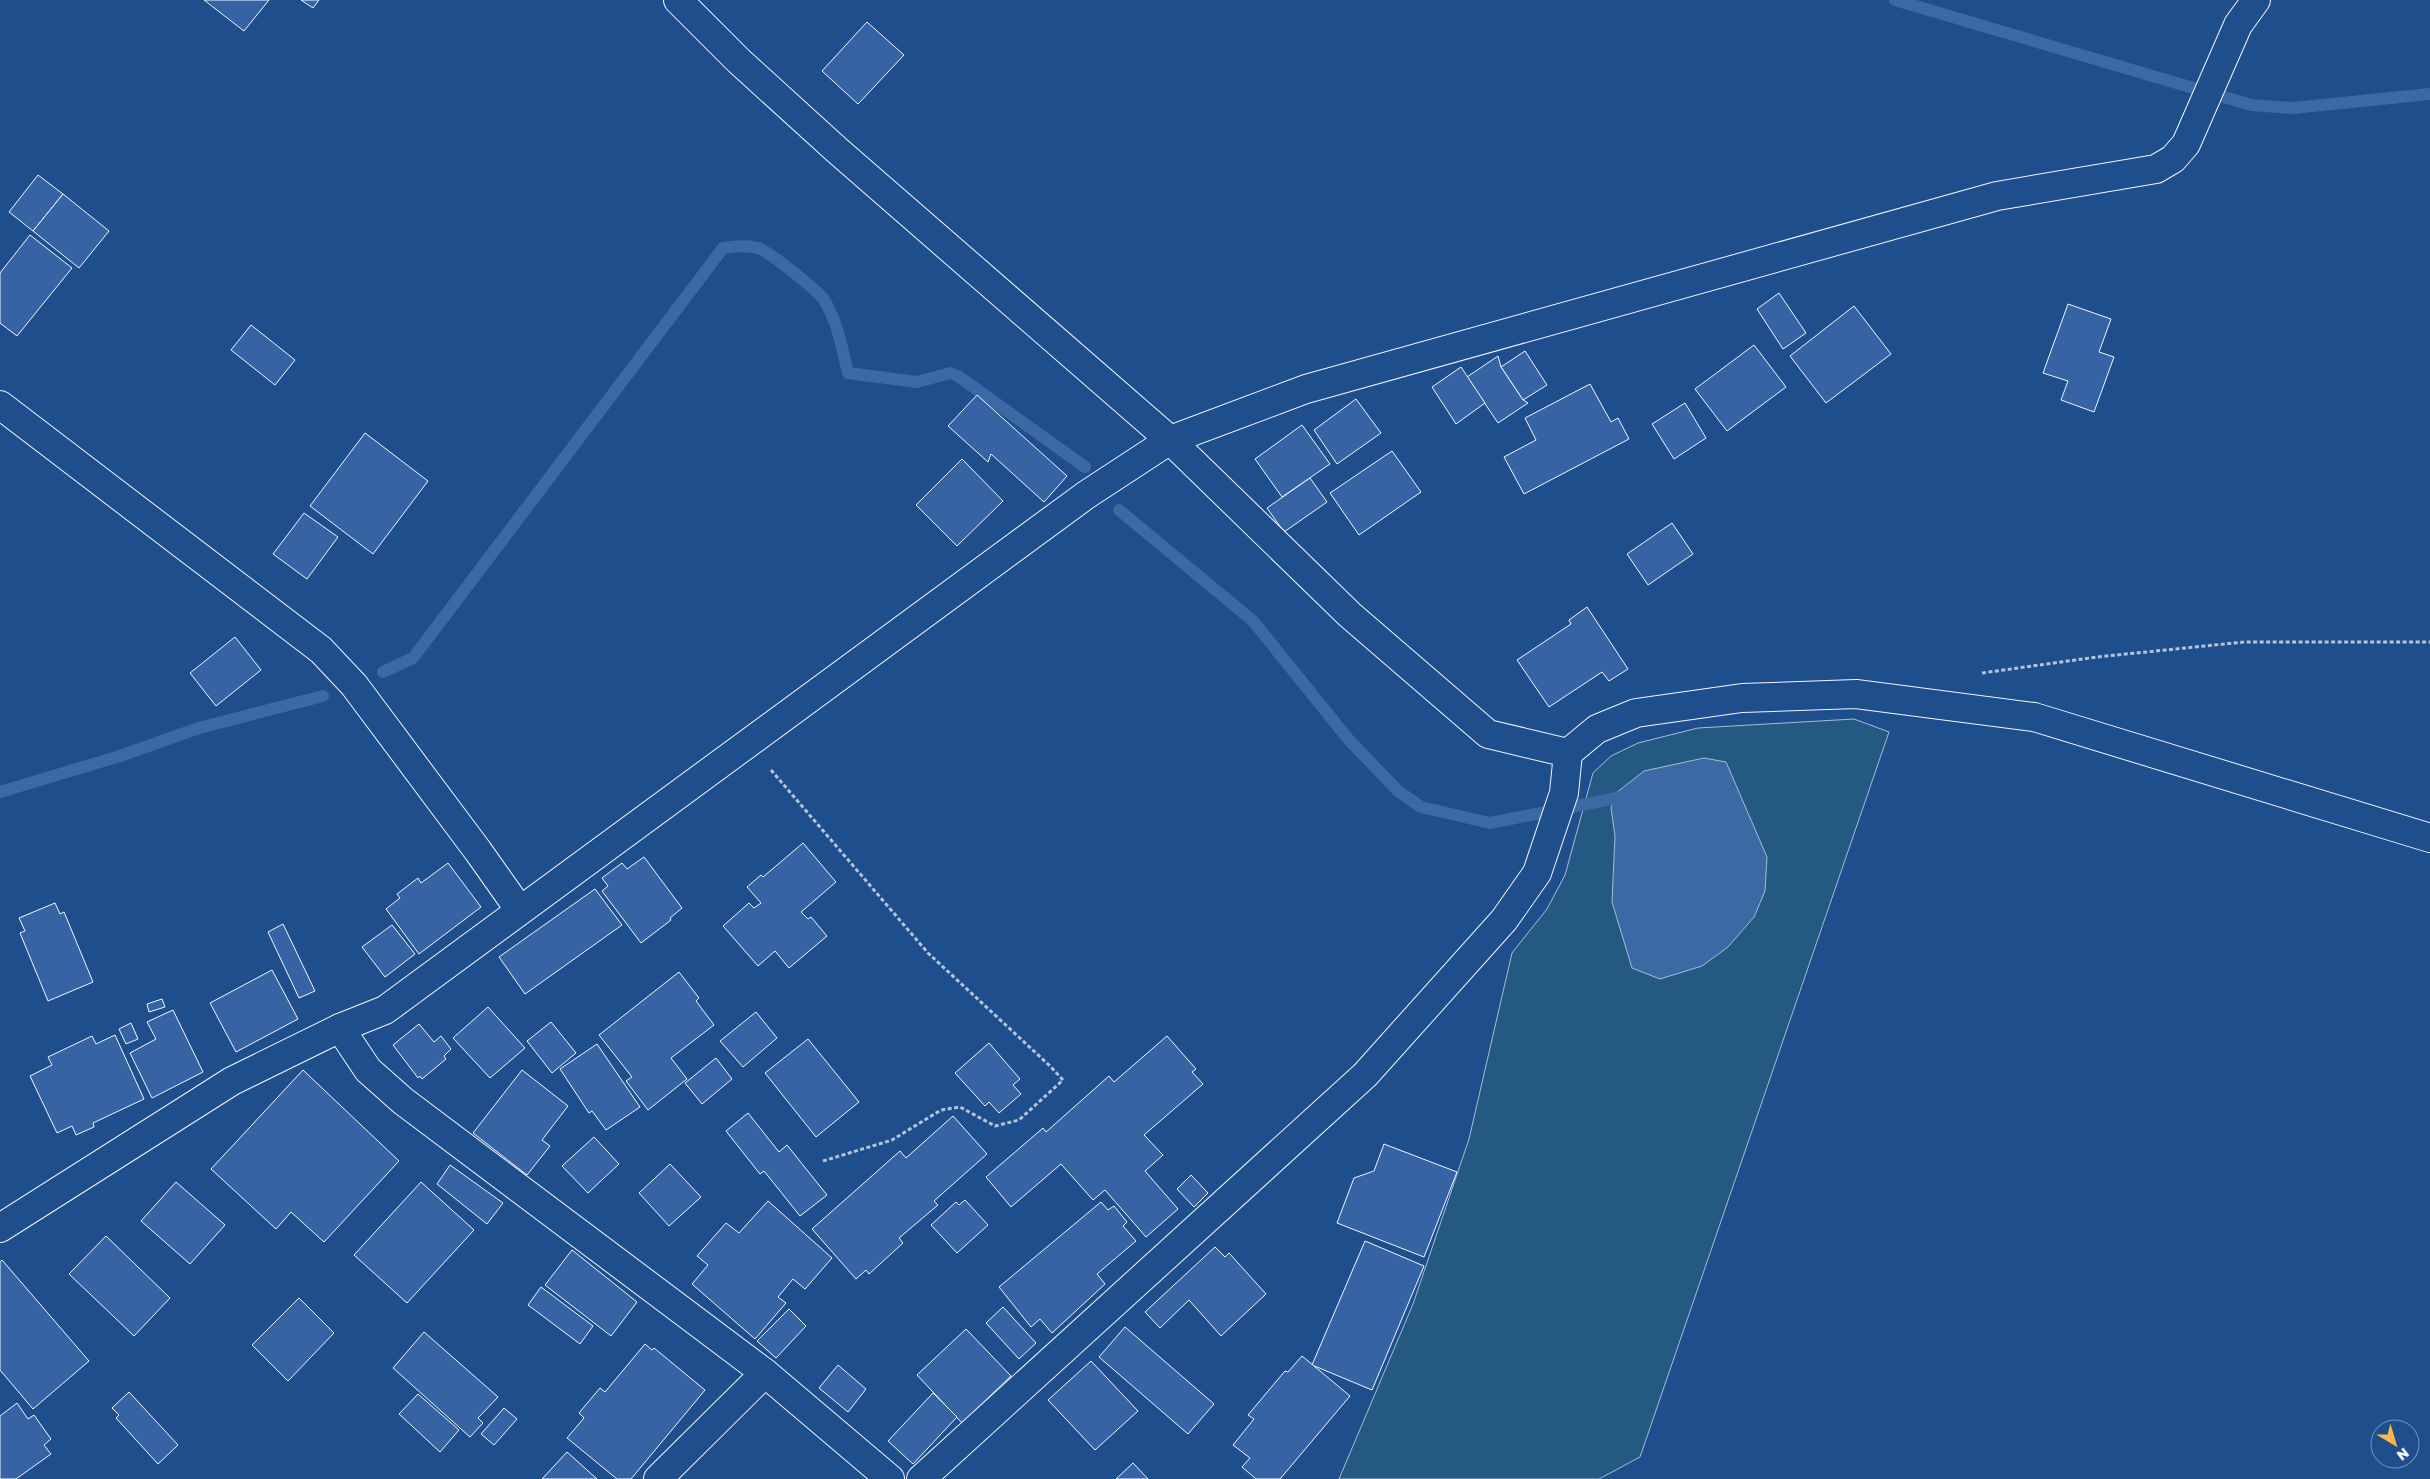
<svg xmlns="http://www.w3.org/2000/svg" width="2430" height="1479" font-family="'Golos Text',sans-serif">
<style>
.green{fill:#245a82;stroke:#a8bbd7}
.water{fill:#3b69a3;stroke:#a8bbd7}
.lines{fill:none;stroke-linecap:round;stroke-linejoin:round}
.stream{stroke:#3b69a3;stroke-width:12}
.building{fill:#3563a3;stroke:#f2f6ff}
.minor-casing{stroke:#f2f6ff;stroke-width:30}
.path{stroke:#b3c4dc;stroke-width:3;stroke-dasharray:4 2.5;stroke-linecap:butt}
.minor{stroke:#1f4e8c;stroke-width:28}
</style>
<rect width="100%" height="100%" fill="#1f4e8c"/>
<path class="green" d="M1854,719L1889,732L1640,1457L1599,1479H1339L1413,1304L1469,1139L1512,953L1547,909L1565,875L1593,773L1611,756L1638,743L1698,728Z"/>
<path class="water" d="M1704,758L1726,762L1767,857L1765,891L1754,917L1728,947L1702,966L1660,979L1632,968L1612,902L1615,836L1611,808L1616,793L1644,771Z"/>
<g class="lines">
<g class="stream">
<path d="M1895,0L2251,105L2293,108L2430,94"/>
<path d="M1119,510L1253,621L1349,740L1398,791L1421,807L1490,823L1622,797L1630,801"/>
<path d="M383,672L413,658L723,248C735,246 746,245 758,248C770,252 817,290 824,300C838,322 842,349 848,373L917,382L950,373L958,376L1085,467"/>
<path d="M0,792L120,756L199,728L323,696"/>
</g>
</g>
<g class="building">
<path d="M204,0H269L244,31Z"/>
<path d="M301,0H319L313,8Z"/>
<path d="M867,22L904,55L858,104L822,71Z"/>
<path d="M38,175L63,194L33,231L9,212Z"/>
<path d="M63,194L109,231L79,268L33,231Z"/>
<path d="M30,235L72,268L17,336L0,323V273Z"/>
<path d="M1779,293L1806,333L1783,349L1757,309Z"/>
<path d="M2068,304L2111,319L2099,352L2114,357L2094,412L2061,400L2068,381L2043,373Z"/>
<path d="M1854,306L1891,354L1826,403L1790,356Z"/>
<path d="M251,325L295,360L275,385L231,350Z"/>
<path d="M1754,345L1786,387L1727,431L1695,389Z"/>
<path d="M1525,351L1547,385L1523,400L1501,367Z"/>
<path d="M1498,356L1501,367L1523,400L1528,403L1498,423L1467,377Z"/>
<path d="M1461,367L1485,403L1456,424L1432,387Z"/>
<path d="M1590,384L1611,422L1618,418L1629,439L1524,494L1504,457L1536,440L1525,418Z"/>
<path d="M977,395L1067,476L1044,502L991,454L988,462L948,426Z"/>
<path d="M1356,399L1381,433L1337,464L1314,430Z"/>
<path d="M1685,403L1706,438L1674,459L1652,424Z"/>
<path d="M1302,425L1330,464L1282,497L1255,459Z"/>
<path d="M365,433L428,481L373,554L310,506Z"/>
<path d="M1392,451L1421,492L1359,535L1330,493Z"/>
<path d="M962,459L1003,501L957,546L916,505Z"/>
<path d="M1310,478L1327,502L1284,532L1267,508Z"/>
<path d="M304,513L338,537L307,579L273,554Z"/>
<path d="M1672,523L1693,554L1648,585L1627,554Z"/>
<path d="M1587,607L1628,669L1609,681L1602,672L1549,707L1517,660L1571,624L1569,620Z"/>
<path d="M235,637L261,670L216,706L190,673Z"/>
<path d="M803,843L836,882L801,912L808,919L811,917L827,936L789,968L775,951L758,966L723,926L749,903L754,908L761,903L747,887L761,875L763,877Z"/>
<path d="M644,857L682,908L670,918L671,920L641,943L602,891L608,886L602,878L622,863L627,869Z"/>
<path d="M448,863L481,907L419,954L386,909L400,898L397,894L418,878L421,883Z"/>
<path d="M595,889L622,925L525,994L499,957Z"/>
<path d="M55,903L60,914L64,912L93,982L48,1001L20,933L25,931L19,918Z"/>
<path d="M283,924L315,991L299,998L268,932Z"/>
<path d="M392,925L415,954L385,977L362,947Z"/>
<path d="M272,970L298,1019L236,1052L210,1003Z"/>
<path d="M679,972L699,998L696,1001L714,1025L671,1058L687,1079L648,1110L626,1081L632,1077L599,1035Z"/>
<path d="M162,999L165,1007L149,1012L147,1004Z"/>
<path d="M488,1007L525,1048L490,1078L453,1038Z"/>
<path d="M173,1010L203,1072L152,1098L130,1053L156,1039L147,1022Z"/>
<path d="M756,1012L777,1038L743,1067L720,1041Z"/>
<path d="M551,1022L576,1053L552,1073L527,1041Z"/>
<path d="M131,1023L138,1039L126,1044L119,1029Z"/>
<path d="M419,1024L434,1042L441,1036L451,1049L444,1056L446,1059L422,1079L420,1076L418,1078L393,1045Z"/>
<path d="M115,1035L144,1099L93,1123L94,1127L76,1135L72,1126L57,1133L30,1076L52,1065L48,1057L92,1036L96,1044Z"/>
<path d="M1167,1036L1196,1069L1192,1072L1203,1084L1144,1135L1163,1155L1145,1171L1178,1209L1146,1237L1105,1190L1093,1200L1061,1164L1011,1207L986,1177L1043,1128L1046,1132L1109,1076L1114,1082Z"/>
<path d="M808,1039L859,1102L816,1137L765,1073Z"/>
<path d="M989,1043L1020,1079L1013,1085L1021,1094L999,1113L989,1102L985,1106L955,1073Z"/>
<path d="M597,1044L640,1107L606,1130L592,1111L589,1113L560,1069Z"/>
<path d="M716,1058L732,1079L702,1104L685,1083Z"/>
<path d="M303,1070L399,1161L324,1242L291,1212L276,1229L211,1169Z"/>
<path d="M522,1070L568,1106L542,1140L550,1146L527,1175L473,1133Z"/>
<path d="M748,1113L779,1152L787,1145L827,1195L800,1216L764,1171L760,1174L726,1131Z"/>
<path d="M953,1116L987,1154L934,1201L938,1205L899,1238L903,1243L869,1274L866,1270L856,1279L812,1229L900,1151L906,1158Z"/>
<path d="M594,1137L619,1164L588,1193L562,1166Z"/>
<path d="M1384,1144L1457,1172L1424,1257L1337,1223L1354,1178L1374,1171Z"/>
<path d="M670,1164L701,1197L669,1226L639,1193Z"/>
<path d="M450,1165L503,1203L487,1224L437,1184Z"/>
<path d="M1191,1175L1208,1193L1194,1207L1177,1189Z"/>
<path d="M176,1182L225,1225L190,1264L141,1221Z"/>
<path d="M421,1182L474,1230L407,1303L354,1255Z"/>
<path d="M965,1200L988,1225L957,1253L931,1225L956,1202L959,1205Z"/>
<path d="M768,1201L832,1258L805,1289L793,1279L778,1297L786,1303L755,1339L692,1284L708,1265L697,1256L726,1223L739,1233Z"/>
<path d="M1101,1202L1108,1210L1114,1206L1127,1222L1123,1226L1136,1241L1097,1274L1105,1284L1052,1333L1040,1319L1031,1327L999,1287Z"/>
<path d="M106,1236L170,1298L134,1336L69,1274Z"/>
<path d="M1365,1241L1424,1266L1372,1390L1312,1365Z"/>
<path d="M1215,1247L1225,1257L1229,1253L1266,1294L1221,1336L1189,1300L1160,1328L1145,1312Z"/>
<path d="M572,1250L637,1302L611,1336L545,1285Z"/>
<path d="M2,1260L89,1361L33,1409L0,1370V1262Z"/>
<path d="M541,1287L593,1326L580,1344L528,1305Z"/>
<path d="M299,1298L334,1333L288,1381L252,1345Z"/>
<path d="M1003,1307L1036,1343L1019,1359L986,1323Z"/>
<path d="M789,1309L806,1326L776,1358L757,1341Z"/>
<path d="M1125,1327L1214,1404L1188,1434L1099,1357Z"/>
<path d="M966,1329L1011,1376L962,1423L917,1375Z"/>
<path d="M424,1332L498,1397L478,1418L483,1423L470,1437L393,1368Z"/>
<path d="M645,1344L652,1350L654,1348L705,1390L631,1479H617L567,1438L584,1418L579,1413L600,1388L605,1392Z"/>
<path d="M1302,1356L1350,1396L1280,1479H1256L1242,1467L1250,1458L1233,1445L1254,1419L1248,1415L1285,1371L1288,1372Z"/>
<path d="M1091,1361L1138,1411L1095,1450L1048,1400Z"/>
<path d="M838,1365L866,1389L848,1412L819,1388Z"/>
<path d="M129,1392L178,1445L158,1464L116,1418L119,1415L112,1408Z"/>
<path d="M933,1393L957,1417L913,1464L888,1441Z"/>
<path d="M418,1394L459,1430L440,1452L399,1414Z"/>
<path d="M17,1403L28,1419L34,1415L51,1439L44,1445L51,1454L16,1479H0V1416Z"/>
<path d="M504,1408L517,1419L494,1445L481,1434Z"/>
<path d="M567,1452L597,1479H542Z"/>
<path d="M1133,1463L1148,1479H1116Z"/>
</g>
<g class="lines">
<g class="minor-casing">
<g id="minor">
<path d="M678,0L739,61L838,151L1170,440L1350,615L1488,734L1568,753"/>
<path d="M0,405L321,650L354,685L478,851L519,909"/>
<path d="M340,1028L368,1070L403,1101L765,1373L890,1479"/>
<path d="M0,1228L232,1081L340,1028L385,1010L1086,495L1170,440L1306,389L1997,196L2156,169L2173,159L2186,144L2238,25L2256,0"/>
<path d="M658,1479L765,1373"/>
<path d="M921,1479L1365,1075L1504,920L1537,873L1564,793L1568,753L1597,729L1636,713L1742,698L1856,694L2034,717L2430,838"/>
</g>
</g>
<g class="path">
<path d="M1982,673L2097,657L2244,642H2430"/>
<path d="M771,770L928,953L1050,1066L1063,1080L1019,1120L995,1126L960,1107L941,1110L892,1140L823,1161"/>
</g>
<use href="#minor" class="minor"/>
</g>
<g transform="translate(2395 1444) rotate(142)"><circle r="24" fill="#1f4e8c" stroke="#7391ba"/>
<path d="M0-4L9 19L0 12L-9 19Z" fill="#ffb74d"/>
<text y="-8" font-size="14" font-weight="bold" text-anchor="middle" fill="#f2f6ff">N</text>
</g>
</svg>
